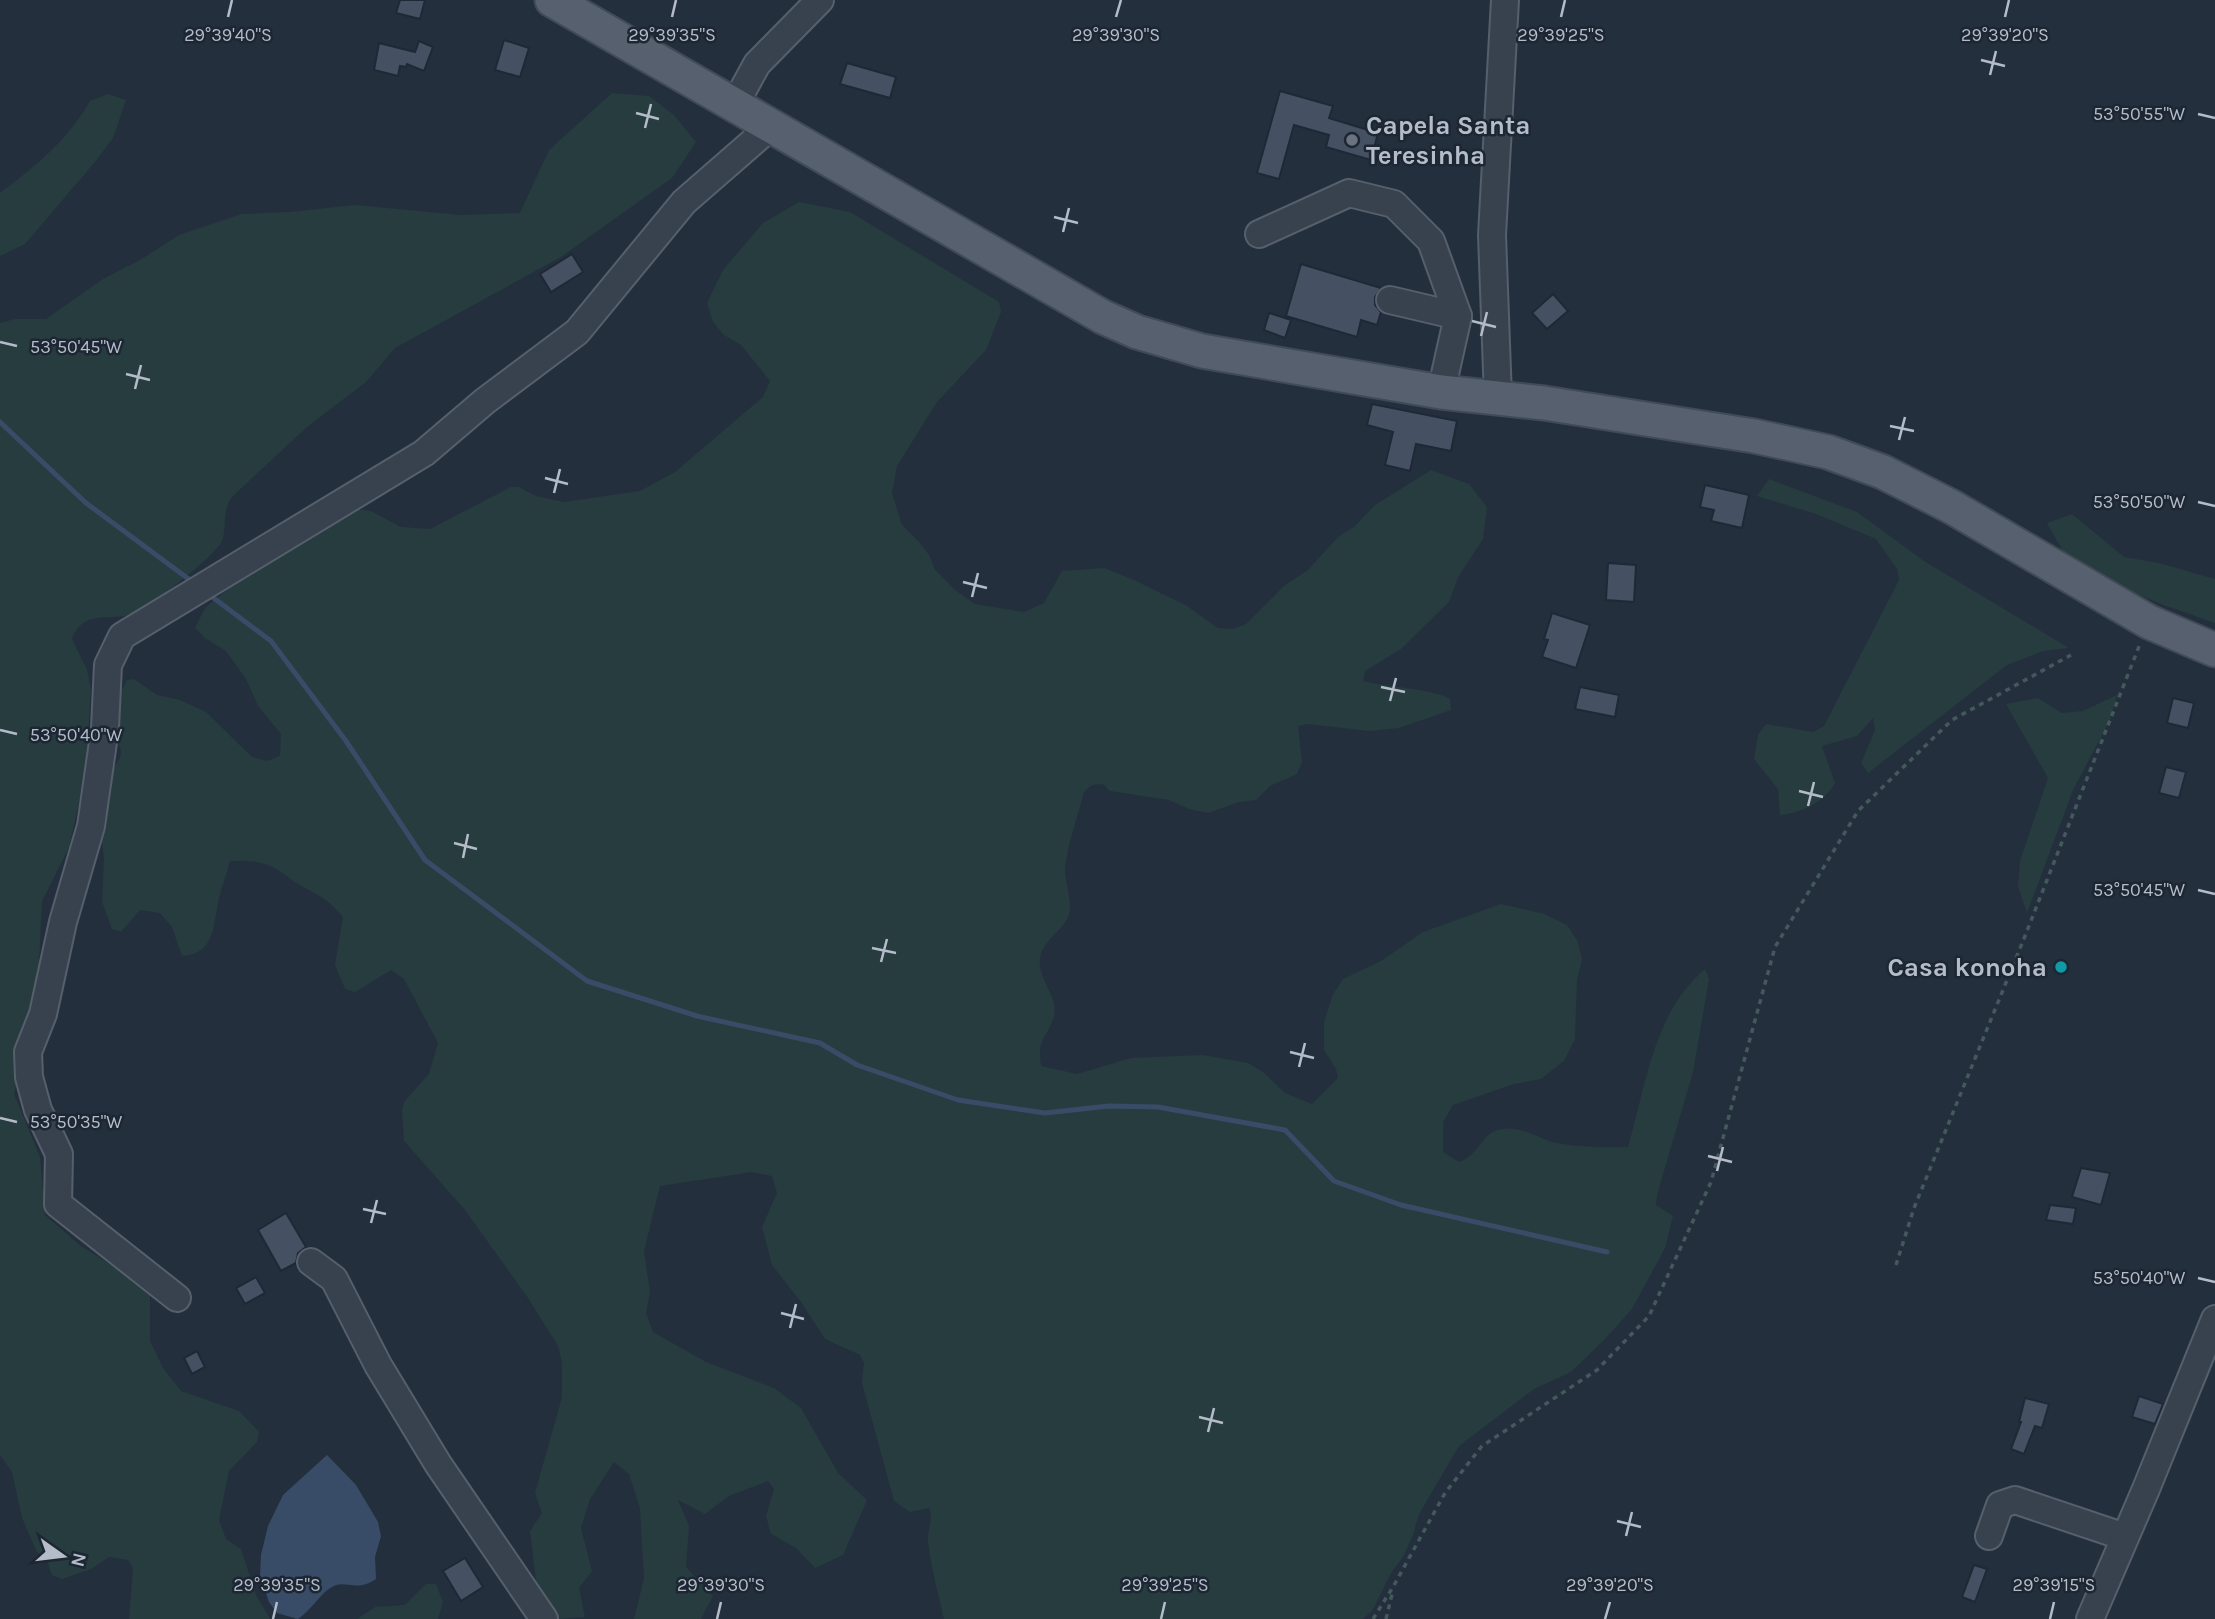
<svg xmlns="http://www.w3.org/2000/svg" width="2215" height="1619" font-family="Karla,sans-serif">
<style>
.green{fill:#263c3f}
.water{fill:#394c67}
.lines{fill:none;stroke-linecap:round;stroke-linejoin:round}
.stream{stroke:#394c67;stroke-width:5}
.building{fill:#455162;stroke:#1f2835;stroke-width:2}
.minor-casing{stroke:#565f6c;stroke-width:30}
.major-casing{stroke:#414a57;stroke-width:37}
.path{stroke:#44595c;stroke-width:3.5;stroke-dasharray:5 5;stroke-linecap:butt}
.minor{stroke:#38414e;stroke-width:26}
.major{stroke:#56606e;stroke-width:33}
.ticks{fill:none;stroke:#b4bcc9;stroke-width:2.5}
.worship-dot{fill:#6b7280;stroke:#1d2633;stroke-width:2.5}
.culture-dot{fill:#0f9aa8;stroke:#1d2633;stroke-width:2.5}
.labels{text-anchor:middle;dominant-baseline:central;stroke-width:5;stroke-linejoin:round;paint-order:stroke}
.poi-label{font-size:26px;font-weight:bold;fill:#b4bcc9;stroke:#1d2633;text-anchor:start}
.ticks-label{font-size:18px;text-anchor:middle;fill:#b4bcc9;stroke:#1d2633;stroke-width:5;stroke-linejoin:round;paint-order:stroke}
</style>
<rect width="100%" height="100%" fill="#242f3e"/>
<g class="green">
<path d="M612,93L649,96L674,115L696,142L672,178L561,257L395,348L366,382L307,427L234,495C220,511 228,525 222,541C217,554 155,602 141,611C115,625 85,605 72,639L87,670L91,689L88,737L90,753L69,847L42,901L37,1003L14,1094L40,1157L45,1215L81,1246L150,1289V1341L163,1368L181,1391L239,1411L259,1432L257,1442L229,1471L219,1520L226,1539L241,1549L256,1595L270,1619H129L133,1568L128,1560L109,1557L91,1569L62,1579L52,1575L46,1558L37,1552L22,1518L12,1472L0,1455V323L15,319H46L103,279L140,260L179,235L242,214L289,212L355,205L461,215L520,213L549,150Z"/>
<path d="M108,94L126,100L113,138L94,163L25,244L0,256V193C37,165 67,141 90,101Z"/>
<path d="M799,202L850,212L999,302L1001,312L986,350L937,402L897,466L892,493L902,525L920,543L929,555L935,570L955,590L975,604L1024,612L1044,603L1062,571L1104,568L1134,580L1187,606L1218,628L1233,629L1246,624L1285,585L1308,570L1338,537L1355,526L1375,505L1431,470L1469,484L1487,507L1483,539L1458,577L1449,602L1401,649L1365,671L1363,681C1385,687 1435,689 1450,699L1451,710L1399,728L1369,731L1307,724L1298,726L1302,762L1297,774L1270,786L1256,800L1239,802L1208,813L1189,809L1169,800L1110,791L1103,784L1092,785L1084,792C1079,812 1065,853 1065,871C1065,886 1075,905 1067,919C1060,933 1042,941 1040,959C1037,978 1059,997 1054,1016C1047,1040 1037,1036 1041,1066L1077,1074L1131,1058L1203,1055L1248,1063L1263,1072L1285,1093L1312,1104L1338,1078L1336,1069L1324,1050V1022L1333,994L1343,979L1381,961L1423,932L1501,904L1544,914L1567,925L1577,940L1582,959L1577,980L1575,1039L1564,1061L1541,1079L1514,1084L1453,1105L1443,1122V1152L1459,1162C1476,1157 1481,1137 1495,1131C1518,1122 1537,1139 1557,1143C1580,1147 1605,1148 1628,1147C1646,1086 1653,1013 1705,969L1709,979L1693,1072L1657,1195L1656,1205L1673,1216L1665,1248L1632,1309L1606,1338L1571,1372L1534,1389L1459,1446L1419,1514L1413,1535L1403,1557L1391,1573L1372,1611L1363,1619H944C938,1593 931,1568 928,1541C927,1529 934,1521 929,1508L910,1512L894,1501L862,1383L864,1363L860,1355L825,1339L801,1302L772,1265L762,1227L777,1193L772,1176L752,1172L660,1186L644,1251L650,1292L646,1313L653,1332L706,1362L774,1388L801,1408L838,1473L867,1500L843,1555L815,1568L796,1548L771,1534L766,1516L774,1489L768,1481L729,1496L705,1514L678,1500L689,1526L686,1567L713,1596L701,1619H634L644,1578L640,1508L629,1474L614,1462L590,1499L581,1528L592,1571L579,1588L585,1617L554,1619L537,1589L530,1531L542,1513L535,1493L562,1397V1362L558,1346L528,1298L465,1210L404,1141L402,1111L404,1102L429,1074L438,1043L404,979L391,970L355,992L345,989L335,965L343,917C326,896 314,894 293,881C284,874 276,867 264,864C253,860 242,861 230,861C227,873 222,886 219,898C213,924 216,954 182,956L172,927L160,913L140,910L121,932L112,929L102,902L104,857L100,833L111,772L120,758L121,751L117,738L120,694L127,680L134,679L157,695L180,700L206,712L252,757L267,761L280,756L281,734L258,706L246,679L226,651L205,638L195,628L205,608L274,551L347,508L371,511L401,527L430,529L511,487H519L536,496L564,502L640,491L675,472L763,397L770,381L741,345L724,335L713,322L707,303L723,270L763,223Z"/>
<path d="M1769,479L1857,512L1924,561L2069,648L2043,651L2007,665L1868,773L1861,763L1875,730L1873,718L1857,736L1822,746L1835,783C1825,802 1801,813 1780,815L1778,789L1754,759L1758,735L1766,724L1813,732L1824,726L1899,580L1897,569L1876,539L1816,514L1757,496Z"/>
<path d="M2072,514L2124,557L2159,563L2215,579V623L2161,604L2071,566L2047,523Z"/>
<path d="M2117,695L2110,720L2073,790L2027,913L2018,886L2020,861L2048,778L2006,704L2038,698L2062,713L2083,711Z"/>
<path d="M426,1584H436L443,1602L438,1619H357L375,1607L405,1605Z"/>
</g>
<path class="water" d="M327,1455L356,1485L378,1522L381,1536L375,1557L376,1579C355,1593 346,1579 332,1587C323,1591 310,1611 298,1619L277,1613L269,1602L260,1576L261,1555L268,1526L283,1495Z"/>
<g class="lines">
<g class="stream">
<path d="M0,422L86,503L194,583"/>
<path d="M207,593L271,641L346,741L425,860L587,981L697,1016L820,1043L857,1065L958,1100L1045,1113L1109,1106L1158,1107L1285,1130L1334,1181L1401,1205L1607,1252"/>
</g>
</g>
<g class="building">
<path d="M400,0H425L420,19L396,13Z"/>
<path d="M504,40L529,48L520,77L495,70Z"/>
<path d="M419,41L433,47L424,71L407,64L406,67L400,66L398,76L374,70L379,43L415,52Z"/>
<path d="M847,63L896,77L890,98L840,84Z"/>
<path d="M1280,91L1333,106L1329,118L1378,133L1371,160L1326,147L1329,135L1294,125L1279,179L1257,173Z"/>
<path d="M572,254L583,272L551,292L540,274Z"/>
<path d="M1301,264L1381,288L1375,297V305L1381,312L1377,325L1361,320L1357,337L1286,316Z"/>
<path d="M1553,294L1568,311L1547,329L1532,313Z"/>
<path d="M1269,313L1291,320L1285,338L1264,330Z"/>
<path d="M1372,404L1457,421L1451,451L1416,444L1410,471L1385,465L1393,432L1367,425Z"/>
<path d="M1705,485L1749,495L1742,528L1711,521L1714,510L1700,507Z"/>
<path d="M1608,563L1636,565L1634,602L1606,600Z"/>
<path d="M1552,613L1590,625L1576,668L1542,657L1548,640L1544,639Z"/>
<path d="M1580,687L1619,695L1615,717L1575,709Z"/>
<path d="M2173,698L2194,703L2188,728L2167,723Z"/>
<path d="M2166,767L2186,772L2179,798L2159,793Z"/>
<path d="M2081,1168L2110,1173L2101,1205L2072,1197Z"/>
<path d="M2050,1205L2076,1208L2073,1224L2046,1220Z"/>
<path d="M286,1213L306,1247L298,1253L296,1263L281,1271L258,1230Z"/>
<path d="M256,1277L265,1293L245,1304L236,1288Z"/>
<path d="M197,1351L205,1367L192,1374L184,1358Z"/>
<path d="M2139,1396L2163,1404L2155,1424L2132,1417Z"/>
<path d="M2025,1398L2049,1404L2042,1428L2035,1426L2024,1454L2011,1449L2021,1422H2019Z"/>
<path d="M465,1558L483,1587L461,1601L443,1571Z"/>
<path d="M1974,1565L1987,1569L1975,1602L1962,1597Z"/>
</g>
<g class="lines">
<g class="minor-casing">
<g id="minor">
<path d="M734,106L757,64L820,0"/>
<path d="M1259,234L1349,193L1394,204L1431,241L1458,316L1441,392"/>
<path d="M1390,300L1458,316"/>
<path d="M1498,398L1492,235L1505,0"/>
<path d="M311,1262L334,1279L378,1365L438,1464L544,1619"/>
<path d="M177,1298L58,1204L59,1154L38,1110L29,1077L28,1052L43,1014L63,922L91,826L105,728L108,665L122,636L424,453L485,401L577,332L684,202L770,127"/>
<path d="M1989,1536L2000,1505L2015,1500L2125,1537"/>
<path d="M2090,1619L2146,1489L2215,1319"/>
</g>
</g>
<g class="major-casing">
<path id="major" d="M552,0L1103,317L1137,332L1202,351L1441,392L1544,403L1754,436L1828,452L1883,472L1952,507L2149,622L2215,650"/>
</g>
<g class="path">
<path d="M1896,1265L1914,1208L2023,941L2140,644"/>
<path d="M1373,1619L1393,1587L1445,1493L1482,1446L1597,1370L1649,1316L1711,1182L1775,947L1858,811L1952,720L2071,655"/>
<path d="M1386,1619L1393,1590"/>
</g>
<use href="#minor" class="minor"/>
<use href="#major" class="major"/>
</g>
<path class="ticks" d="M228,17L232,0M672,17L676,0M1116,17L1121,0M1561,17L1565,0M2005,17L2009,0M1981,60L2005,66M1990,75L1996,51M636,113L659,119M2198,114L2215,118M645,128L651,104M1054,217L1078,223M1063,232L1069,208M1472,321L1496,327M1481,336L1487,312M0,342L17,346M126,374L150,380M135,389L141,365M1890,426L1914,431M1899,440L1905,417M545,478L568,484M554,493L560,469M2198,502L2215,506M963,582L987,588M972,597L978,573M1381,687L1405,692M1390,701L1396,678M0,730L17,734M1799,791L1823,797M1808,806L1814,782M454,843L477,849M463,858L468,834M2198,890L2215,894M872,948L896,953M881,962L887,939M1290,1052L1314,1058M1299,1067L1305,1043M0,1118L17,1122M1708,1156L1732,1162M1717,1171L1723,1147M363,1209L386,1214M371,1223L377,1200M2198,1278L2215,1282M781,1313L804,1319M790,1328L796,1304M1199,1417L1223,1423M1208,1432L1214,1408M1617,1521L1641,1527M1626,1536L1632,1512M273,1619L277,1602M717,1619L721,1602M1161,1619L1165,1602M1605,1619L1610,1602M2050,1619L2054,1602"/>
<circle class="worship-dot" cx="1352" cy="140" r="7"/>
<circle class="culture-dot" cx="2061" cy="967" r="7"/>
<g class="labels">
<g class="poi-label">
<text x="1366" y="125">Capela Santa<tspan x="1366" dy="30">Teresinha</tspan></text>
<text x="2047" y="967" text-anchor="end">Casa konoha</text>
</g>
</g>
<g class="ticks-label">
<text x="228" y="41">29°39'40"S</text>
<text x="672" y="41">29°39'35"S</text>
<text x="1116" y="41">29°39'30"S</text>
<text x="1561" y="41">29°39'25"S</text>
<text x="2005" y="41">29°39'20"S</text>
<text x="2139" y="120">53°50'55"W</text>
<text x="76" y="353">53°50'45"W</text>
<text x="2139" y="508">53°50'50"W</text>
<text x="76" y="741">53°50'40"W</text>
<text x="2139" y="896">53°50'45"W</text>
<text x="76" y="1128">53°50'35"W</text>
<text x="2139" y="1284">53°50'40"W</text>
<text x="277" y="1591">29°39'35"S</text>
<text x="721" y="1591">29°39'30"S</text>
<text x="1165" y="1591">29°39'25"S</text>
<text x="1610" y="1591">29°39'20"S</text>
<text x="2054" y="1591">29°39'15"S</text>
</g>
<g transform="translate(63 1556) rotate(104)" stroke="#1d2633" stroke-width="5" paint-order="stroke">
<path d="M0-5L12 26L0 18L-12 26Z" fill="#b4bcc9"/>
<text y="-10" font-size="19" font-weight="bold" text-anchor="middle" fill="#b4bcc9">N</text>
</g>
</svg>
